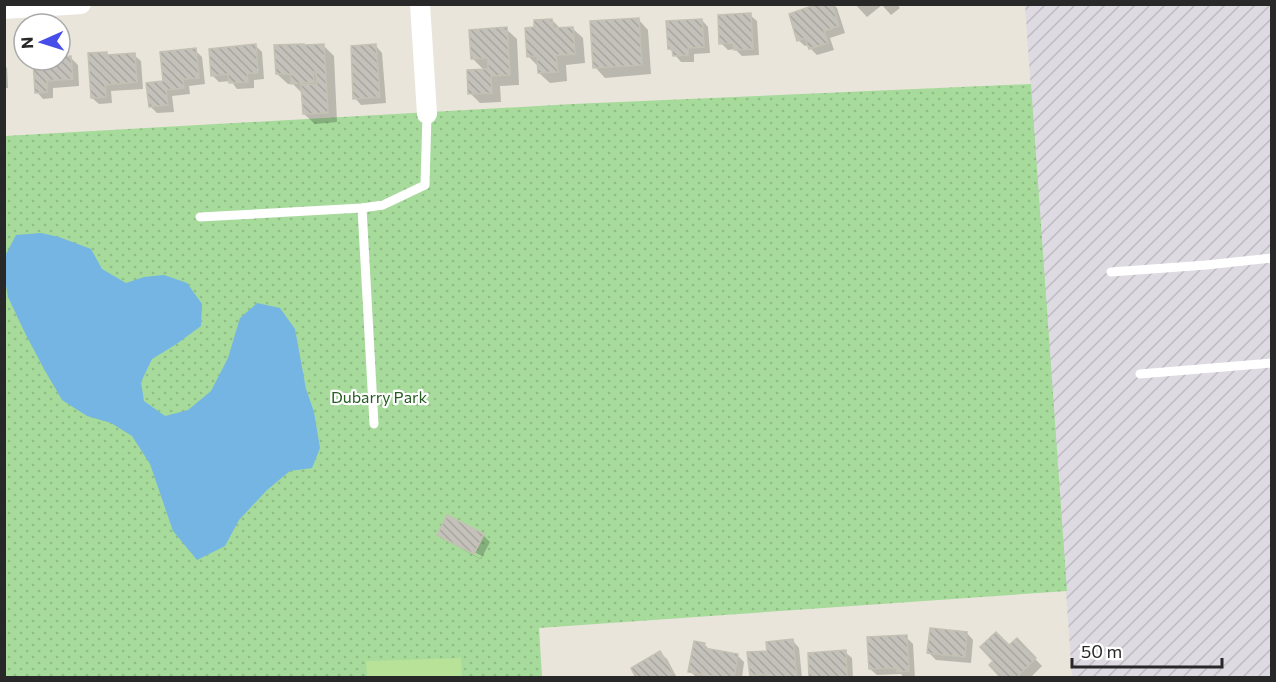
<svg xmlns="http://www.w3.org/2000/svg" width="1276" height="682" font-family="Commissioner,sans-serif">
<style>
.industrial{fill:url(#industrial-furrows)}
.grass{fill:url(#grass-dots)}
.pitch{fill:#b7e297}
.water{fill:#75b5e3}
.shadow{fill:#0003}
.building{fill:url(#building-back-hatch);stroke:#c4c1b4;stroke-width:1.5}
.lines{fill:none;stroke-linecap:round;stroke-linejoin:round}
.lane{stroke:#fff;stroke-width:9}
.street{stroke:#fff;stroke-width:20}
.labels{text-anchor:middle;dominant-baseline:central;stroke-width:4.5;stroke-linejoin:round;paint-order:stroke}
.park-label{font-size:16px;fill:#235d1f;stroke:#fff}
</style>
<defs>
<pattern id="industrial-furrows" width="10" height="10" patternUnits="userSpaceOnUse" patternTransform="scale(1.5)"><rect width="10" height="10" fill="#dedae2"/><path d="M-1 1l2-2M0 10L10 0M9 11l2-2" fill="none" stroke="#bebbc2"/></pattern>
<pattern id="grass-dots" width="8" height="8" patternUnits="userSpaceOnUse" patternTransform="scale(1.5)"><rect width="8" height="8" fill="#a7db9b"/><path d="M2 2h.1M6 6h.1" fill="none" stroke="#90bc86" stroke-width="1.8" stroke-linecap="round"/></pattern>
<pattern id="building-back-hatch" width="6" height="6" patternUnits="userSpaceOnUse" patternTransform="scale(1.5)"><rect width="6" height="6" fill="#c4c1ba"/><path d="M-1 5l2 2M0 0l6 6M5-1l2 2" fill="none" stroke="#a8a6a0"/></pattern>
</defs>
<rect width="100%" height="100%" fill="#e9e5da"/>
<path class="industrial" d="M1025,5H1271V677H1072Z"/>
<path class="grass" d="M1031,84L1067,591L539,628L542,677L5,678V136L573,104Z"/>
<path class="pitch" d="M461,658L462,677H367L366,661Z"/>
<path class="water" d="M41,233L59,237L91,249L102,269L126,283L144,277L164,275L187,283L202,304L201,326L175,345L152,359L141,382L144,401L165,416L188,410L211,391L228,358L240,318L257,303L280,308L295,329L306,389L314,412L320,448L312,468L290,471L267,490L239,520L225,546L197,560L173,531L150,464L132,436L111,423L87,416L62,400L44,369L25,333L8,297L5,280V256L16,235Z"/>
<g class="shadow">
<path d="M822,4H833L837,8L845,33L830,38L834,50L817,55L810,48L809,45L805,46L798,40Z"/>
<path d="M855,4H897L900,8L891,15L882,5L867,17Z"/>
<path d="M750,15L757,21L759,55L742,56L735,49L728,50L721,43Z"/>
<path d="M638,19L648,30L651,74L605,78L595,67Z"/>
<path d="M552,20L561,29L572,28L583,38L585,63L566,65L567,81L550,83L539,73V67L528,56L536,29Z"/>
<path d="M702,20L708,27L710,53L694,54V62H681L669,48Z"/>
<path d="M506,29L517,39L519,85L500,86L501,102L480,103L470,93L484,70L472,58Z"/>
<path d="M323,45L334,56L337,122L315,124L304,114L303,94L293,84H288L277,74Z"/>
<path d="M256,46L262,52L264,79L254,80V88L237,89L231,81L219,82L212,75Z"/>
<path d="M376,46L382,53L386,103L361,105L355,98Z"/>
<path d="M195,50L202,57L205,84L189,86L190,94L172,96L174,112L157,113L150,106L165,83Z"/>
<path d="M106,53L109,56L134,55L141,61L143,89L111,91L112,103L99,104L92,98Z"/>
<path d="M71,58L78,65L79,86L53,88V98L43,99L37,92L41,60H60V59Z"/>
<path d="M4,65L7,68L8,88H4Z"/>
<path d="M447,517L483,535L490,542L481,559L445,540L480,559L482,556L444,537V540L439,534Z"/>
<path d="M967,633L973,640L971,663L936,660L929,653Z"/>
<path d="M906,637L913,644L915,678H904L901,674L877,675L870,669Z"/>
<path d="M1017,640L1042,666L1030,678H1003L1009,647Z"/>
<path d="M793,641L799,648L802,678H754L751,675L768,652Z"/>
<path d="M704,644L711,651L738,656L744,662L742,678H697L690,671Z"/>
<path d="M845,652L852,658L853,678L811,677Z"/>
<path d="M660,653L667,659L677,678H638Z"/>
</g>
<g class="building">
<path d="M817,4H832L839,26L824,31L828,43L809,49L805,38L797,41L789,14Z"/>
<path d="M751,13L753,49L734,50L733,43L719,44L718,15Z"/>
<path d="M639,18L642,65L593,68L590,21Z"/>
<path d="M552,19L553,28L573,27L575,54L556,55L558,72L538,73L537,56L527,57L525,28L534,27V20Z"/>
<path d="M702,19L704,47L688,48V55L673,56L672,49H668L666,21Z"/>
<path d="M507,27L510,75L491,76L492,93L468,94L467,70L488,69V58L471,59L469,30Z"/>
<path d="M256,44L258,73H247L248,82L229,83L228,74L211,76L209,49Z"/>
<path d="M304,44L305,45L324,44L328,113L303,114L301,85L317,84L316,72H313L314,82L291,84V74H276L274,45Z"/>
<path d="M376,44L380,97L353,99L351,46Z"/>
<path d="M196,48L199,78L183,79L184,88L166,90L168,105L149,107L146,83L163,81L160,52Z"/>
<path d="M107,52V55L135,53L137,82L105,85L106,97L91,98L88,53Z"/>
<path d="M71,56L73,79L47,81V92L35,93L33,60H60V57Z"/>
<path d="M447,515L484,534L474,554L437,535Z"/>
<path d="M930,628L967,632L965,657L927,653Z"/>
<path d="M996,632L1009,645L1017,638L1036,658L1016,678H1001L989,665L993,661L980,647Z"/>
<path d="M907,635L909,671L897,672V668L869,669L867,637Z"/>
<path d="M793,639L797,678H767V674L750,676L747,652L767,651L766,642Z"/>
<path d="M694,641L705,643L704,648L738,654L734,678H723L688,672Z"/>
<path d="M846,650L847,676L809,678L808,653Z"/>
<path d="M660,651L673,673L666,678H636L631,668Z"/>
</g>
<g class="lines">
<g class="lane">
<path d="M362,208L374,424"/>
<path d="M200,217L362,208L383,205L425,185L427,114"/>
<path d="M1111,272L1206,265L1272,258"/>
<path d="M1140,374L1272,363"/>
</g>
<g class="street">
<path d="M420,4L427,114"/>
<path d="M4,9L81,4"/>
</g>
</g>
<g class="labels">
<g class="park-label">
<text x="379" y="396">Dubarry Park</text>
</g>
</g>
<rect width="1276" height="682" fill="none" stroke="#282828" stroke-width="12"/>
<g transform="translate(42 42) rotate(267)"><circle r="28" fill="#ffffff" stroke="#a9a9a9" stroke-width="1.5"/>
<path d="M0-4.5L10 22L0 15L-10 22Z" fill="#474de9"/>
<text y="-9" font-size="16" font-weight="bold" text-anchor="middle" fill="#282828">N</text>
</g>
<path d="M1072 658v9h150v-9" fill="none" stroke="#282828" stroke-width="3"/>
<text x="1081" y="658" font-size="18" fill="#282828" stroke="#ffffff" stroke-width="4.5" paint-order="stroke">50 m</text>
</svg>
